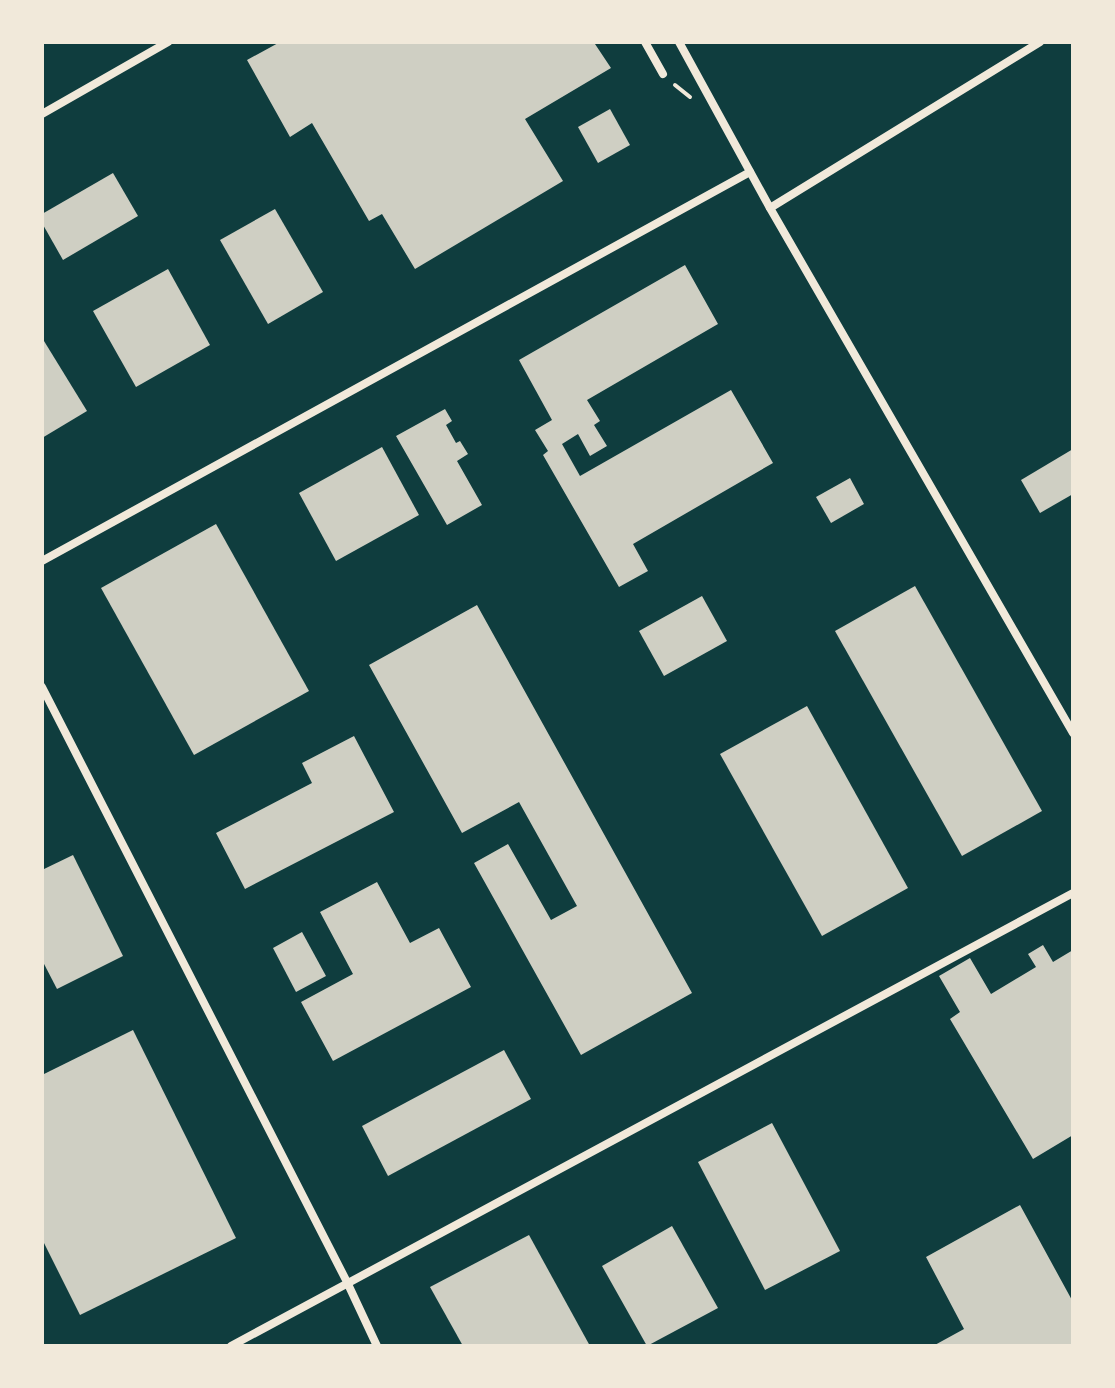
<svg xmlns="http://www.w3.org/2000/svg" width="1115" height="1388" font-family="Quicksand,sans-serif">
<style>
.building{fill:#cfcfc3}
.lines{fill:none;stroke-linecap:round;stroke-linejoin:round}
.path{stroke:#f1e9da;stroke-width:4}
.minor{stroke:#f1e9da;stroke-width:8}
</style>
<rect width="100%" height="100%" fill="#0f3d3e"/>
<g class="building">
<path d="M280,42H600L595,44L611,68L525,119L563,181L415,269L382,214L369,221L312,123L290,137L247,60Z"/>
<path d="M610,109L630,145L598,163L578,127Z"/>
<path d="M113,173L138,216L63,260L42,223V214Z"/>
<path d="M275,209L323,292L268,324L220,240Z"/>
<path d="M685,265L718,324L587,400L600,421L594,425L607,446L590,456L578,434L562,444L580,476L731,390L773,463L633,544L648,571L619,587L543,455L548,451L535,430L552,420L519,360Z"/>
<path d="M168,269L210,345L136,387L93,311Z"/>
<path d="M44,341L87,411L42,438V342Z"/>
<path d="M445,409L452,421L446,425L456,443L460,441L468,454L457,461L482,505L447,525L396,436Z"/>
<path d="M382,447L419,515L336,561L299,493Z"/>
<path d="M1073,449V494L1040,513L1021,480Z"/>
<path d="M850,478L864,504L831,523L816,497Z"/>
<path d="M216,524L309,691L194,755L101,588Z"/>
<path d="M915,586L1042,811L962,856L835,631Z"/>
<path d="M702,596L727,641L664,676L639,631Z"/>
<path d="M477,605L692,993L581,1055L474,863L508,844L551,920L577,906L519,802L462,833L369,665Z"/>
<path d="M807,706L908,888L822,936L720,754Z"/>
<path d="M354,736L394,812L245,889L216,833L312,783L302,763Z"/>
<path d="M73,855L123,956L57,989L42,960V870Z"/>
<path d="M377,882L410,943L439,928L471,987L333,1061L301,1002L353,974L320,912Z"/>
<path d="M302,932L326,976L296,992L273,948Z"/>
<path d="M1043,945L1053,962L1073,950V1135L1033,1159L950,1019L960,1012L939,976L970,958L991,994L1036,967L1028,954Z"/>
<path d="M133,1030L236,1238L80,1315L42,1239V1075Z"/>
<path d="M504,1050L531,1099L388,1176L362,1126Z"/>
<path d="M772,1123L840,1251L765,1290L698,1162Z"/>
<path d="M1020,1205L1073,1302V1346H933L964,1329L926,1257Z"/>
<path d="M672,1226L718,1308L647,1346L602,1266Z"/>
<path d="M529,1235L590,1346H463L430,1287Z"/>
</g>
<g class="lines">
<path class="path" d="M675,85L690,97"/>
<g class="minor">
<path d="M645,42L663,74"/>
<path d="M679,42L770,208L1073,733"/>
<path d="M42,114L168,42"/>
<path d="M770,208L1040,42"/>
<path d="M42,561L750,172"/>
<path d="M42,687L347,1282L377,1346"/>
<path d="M231,1346L1073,893"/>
</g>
</g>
<rect width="1115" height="1388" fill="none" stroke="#f1e9da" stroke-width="88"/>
</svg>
